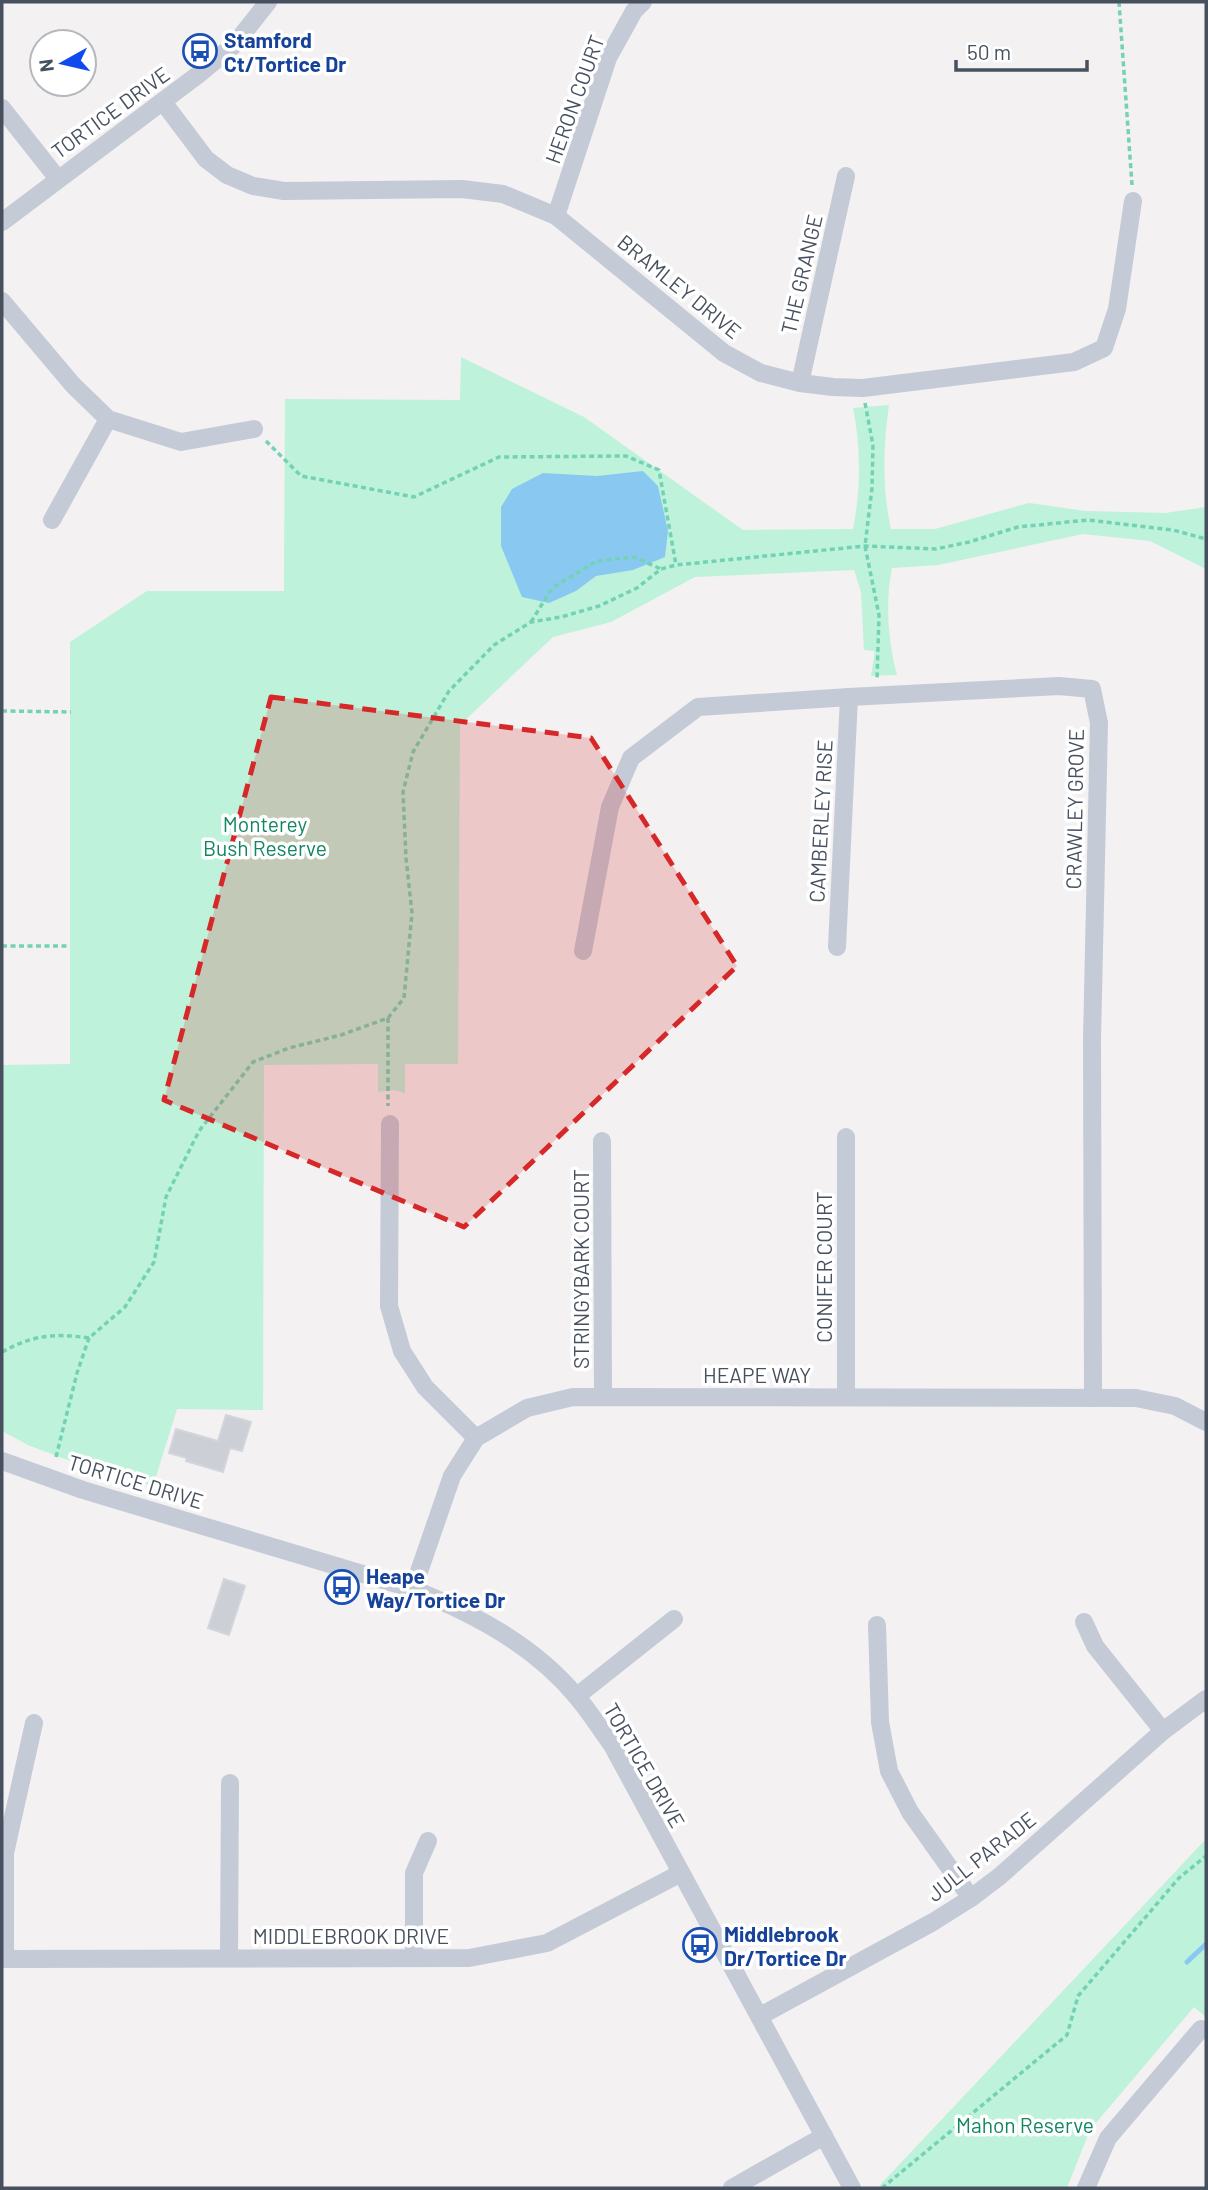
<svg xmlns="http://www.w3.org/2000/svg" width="1208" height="2190" font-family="Barlow,sans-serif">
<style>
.green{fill:#bef2db}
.water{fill:#89c9f1}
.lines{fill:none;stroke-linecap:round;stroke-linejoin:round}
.stream{stroke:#89c9f1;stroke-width:5}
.building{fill:#cccfd5;stroke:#d4d5dc;stroke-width:2}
.path{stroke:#74d2b4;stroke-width:3.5;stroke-dasharray:5 3.5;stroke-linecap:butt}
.minor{stroke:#c4cad6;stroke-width:18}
.marked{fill:#d62828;fill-opacity:0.2;stroke:#d62828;stroke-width:5;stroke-dasharray:14 9;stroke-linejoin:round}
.labels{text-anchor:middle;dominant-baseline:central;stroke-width:7;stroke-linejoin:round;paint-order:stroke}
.transit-label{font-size:21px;font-weight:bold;fill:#164399;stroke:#fff;text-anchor:start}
.street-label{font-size:21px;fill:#47505f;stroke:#fff}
.park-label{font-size:21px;fill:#128661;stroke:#fff}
</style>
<rect width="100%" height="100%" fill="#f3f1f1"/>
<g class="green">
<path d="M461,357L584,417L743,530L853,529C861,490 861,447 853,408L889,405C883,446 882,489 891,529H935L1029,503L1086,511L1165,513L1206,507V569L1150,541L1083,534L938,565L892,568C885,603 888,640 897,675L871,676L875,651L864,650L861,592L854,570L695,577L611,622L553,637L460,725L458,1064H405V1093L394,1090L378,1092V1064L264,1065L263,1410L177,1409L153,1486L62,1458L28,1445L2,1431V1065L70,1064V642L147,591H284L285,399L460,400Z"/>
<path d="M1206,1839V2017L1194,2007L1090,2130L1067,2188H881L880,2185Z"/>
</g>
<path class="water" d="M643,471L658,486L668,531L665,557L633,570L596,576L576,591L549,603L522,597L501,546V507L512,489L543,473L597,476Z"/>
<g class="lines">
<path class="stream" d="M1187,1962L1206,1944"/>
</g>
<g class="building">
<path d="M226,1415L251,1422L242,1451L230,1448L223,1472L186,1461L187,1458L169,1453L176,1429L218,1441Z"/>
<path d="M224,1579L245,1586L229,1635L208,1628Z"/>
</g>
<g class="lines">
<g class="path">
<path d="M1119,2L1132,185"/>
<path d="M865,403L873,445L872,488L865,546L879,615L877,679"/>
<path d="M266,441L301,476L414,497L499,457L626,456L659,470L676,565"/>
<path d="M531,622L552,588L597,561L634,557L661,569"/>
<path d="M2,711L71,712"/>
<path d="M2,946H70"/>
<path d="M388,1018V1106"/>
<path d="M2,1352C33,1335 54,1333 89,1338L125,1307L154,1262L166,1197L199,1131L253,1062L289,1048L341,1035L388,1018L404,998L412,913L406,858L403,792L413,752L449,691L494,645L531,622L561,617L599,606L637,588L661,569L676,565L865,546L936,549L969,542L1018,527L1088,520L1173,530L1206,539"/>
<path d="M56,1457L77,1373L89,1338"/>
<path d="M882,2188L1067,2035L1078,1996L1179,1878L1206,1856"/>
</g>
<g class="minor">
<path d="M163,102L206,159L227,175L253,186L284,191L462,189L503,194L556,216L724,353L761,373L800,383L833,387L863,388L1074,362L1104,348L1117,309L1133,201"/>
<path d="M2,108L58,179"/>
<path d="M556,216L608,58L634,11L643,2"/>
<path d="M2,222L199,74L234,45L268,2"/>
<path d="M2,301L73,385L108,419L181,442L254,429"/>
<path d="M800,383L846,176"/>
<path d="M52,520L108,419"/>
<path d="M837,947L849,697"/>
<path d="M583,951L610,807L631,758L698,707L849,697L1059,686L1092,689L1099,723L1092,1040L1093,1398"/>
<path d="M390,1124L389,1306L402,1351L425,1387L476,1438"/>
<path d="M846,1137V1397"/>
<path d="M602,1141L603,1396"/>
<path d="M2,1461L83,1490L413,1589C474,1614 534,1645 577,1697C590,1712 600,1729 612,1745L852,2188"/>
<path d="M413,1589L452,1476L476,1438L527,1408L573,1397L1136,1398L1175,1406L1206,1422"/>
<path d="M1084,1622L1095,1646L1163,1731"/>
<path d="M877,1625L880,1722L889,1771L910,1812L971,1898"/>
<path d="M577,1696L674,1619"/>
<path d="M229,1958L230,1783"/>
<path d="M414,1958V1873L428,1841"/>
<path d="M2,1959L469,1958L547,1943L681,1873"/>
<path d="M5,1959V1853L34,1723"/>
<path d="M760,2016L933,1922L971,1898L1000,1876L1163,1731L1206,1699"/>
<path d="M732,2188L824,2136"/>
<path d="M1086,2188L1108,2138L1201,2029"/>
</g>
</g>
<path class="marked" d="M271,697L591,738L737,966L464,1227L164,1100Z"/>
<defs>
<g id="bus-ring" transform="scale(1.75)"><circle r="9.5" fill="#fff" stroke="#1a4fb4" stroke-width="1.5"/><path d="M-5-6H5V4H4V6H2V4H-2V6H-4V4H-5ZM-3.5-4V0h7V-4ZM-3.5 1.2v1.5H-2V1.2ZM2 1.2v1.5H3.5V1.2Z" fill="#1a4fb4"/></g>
</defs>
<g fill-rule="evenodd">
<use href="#bus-ring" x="200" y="51"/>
<use href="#bus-ring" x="342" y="1587"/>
<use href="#bus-ring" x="700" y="1945"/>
</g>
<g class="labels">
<g class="transit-label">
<text x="224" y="39">Stamford<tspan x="224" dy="24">Ct/Tortice Dr</tspan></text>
<text x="366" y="1575">Heape<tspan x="366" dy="24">Way/Tortice Dr</tspan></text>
<text x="724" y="1933">Middlebrook<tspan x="724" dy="24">Dr/Tortice Dr</tspan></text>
</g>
<g class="street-label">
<text transform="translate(574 99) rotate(-70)">HERON COURT</text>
<text transform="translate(110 112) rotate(-36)">TORTICE DRIVE</text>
<text transform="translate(801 274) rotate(-77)">THE GRANGE</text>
<text transform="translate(680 286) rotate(39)">BRAMLEY DRIVE</text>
<text transform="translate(1074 809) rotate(-89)">CRAWLEY GROVE</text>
<text transform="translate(820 821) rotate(-87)">CAMBERLEY RISE</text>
<text transform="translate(823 1267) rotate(-90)">CONIFER COURT</text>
<text transform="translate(580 1269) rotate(-90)">STRINGYBARK COURT</text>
<text x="757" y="1374">HEAPE WAY</text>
<text transform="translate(136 1481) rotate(17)">TORTICE DRIVE</text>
<text transform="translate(645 1765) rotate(60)">TORTICE DRIVE</text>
<text transform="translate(981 1856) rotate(-38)">JULL PARADE</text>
<text x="351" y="1935">MIDDLEBROOK DRIVE</text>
</g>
<g class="park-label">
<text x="265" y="823">Monterey<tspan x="265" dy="24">Bush Reserve</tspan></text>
<text x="1025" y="2124">Mahon Reserve</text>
</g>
</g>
<rect width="1208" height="2190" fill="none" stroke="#47505f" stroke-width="7"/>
<g transform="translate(63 63) rotate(262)"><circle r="33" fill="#ffffff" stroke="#b5b9bf" stroke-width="2"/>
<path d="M0-5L12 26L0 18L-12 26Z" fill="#1049ee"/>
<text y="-10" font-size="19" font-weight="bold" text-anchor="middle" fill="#47505f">N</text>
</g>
<path d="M956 60v10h131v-10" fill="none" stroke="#47505f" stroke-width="3.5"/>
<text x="967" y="60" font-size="21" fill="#47505f" stroke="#ffffff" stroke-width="5" paint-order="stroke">50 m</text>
</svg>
